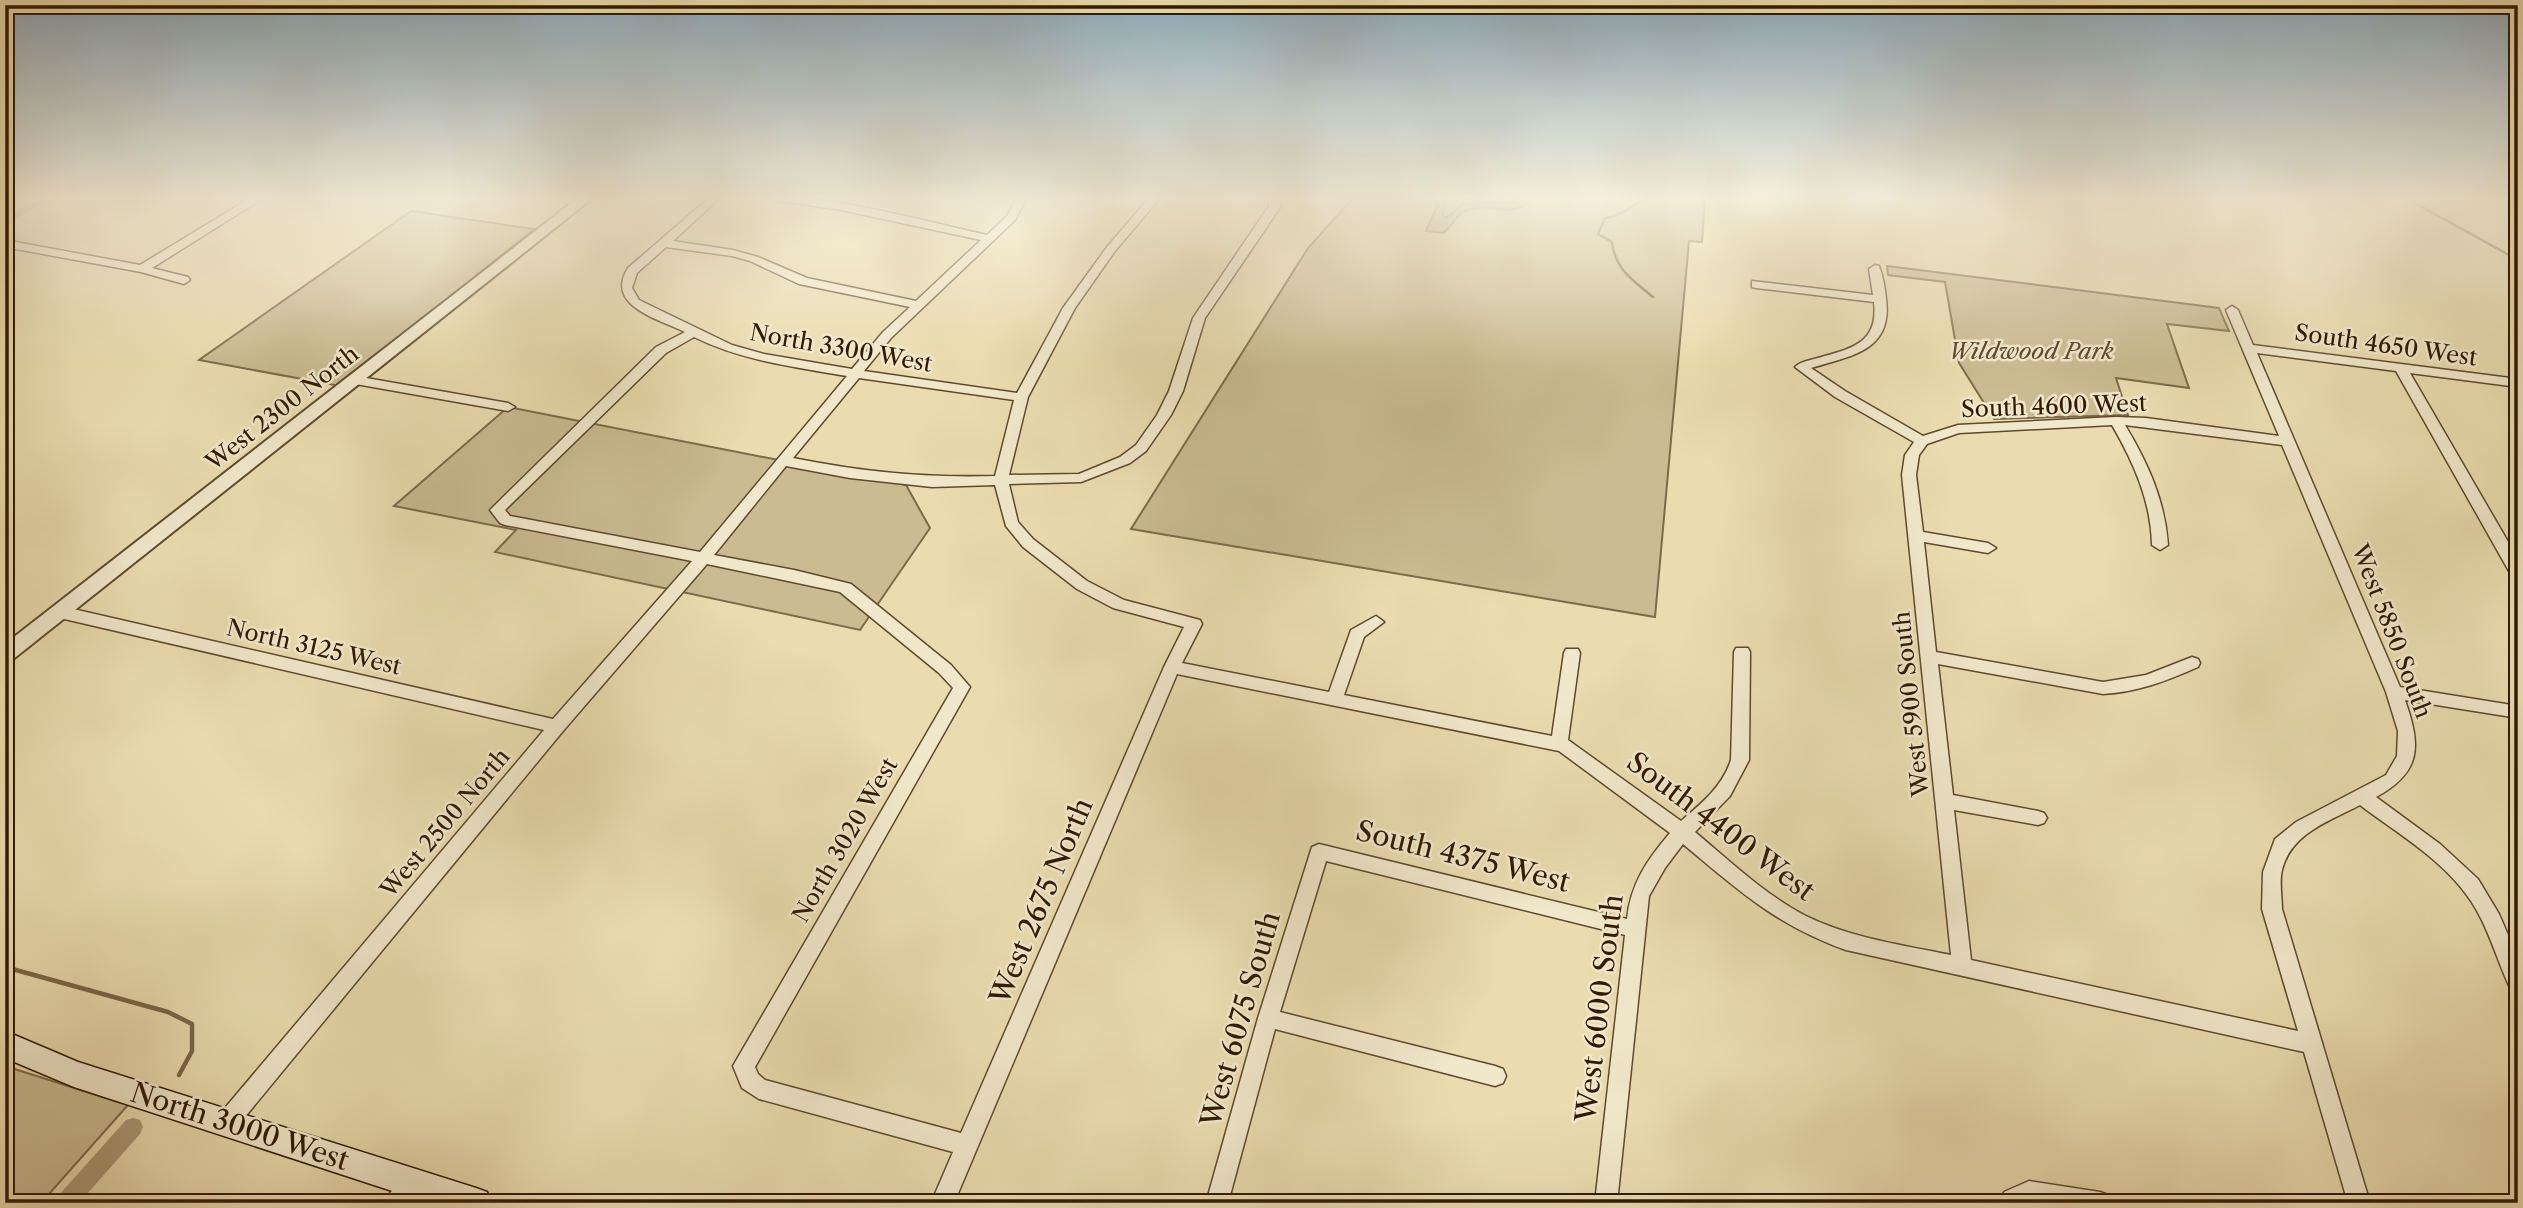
<svg xmlns="http://www.w3.org/2000/svg" width="2523" height="1208" font-family="'Libre Caslon Text',serif">
<style>
.green{fill:#cabb92;stroke:#7d6a4a;stroke-width:2}
.water{fill:#ab9a74;stroke:#7a6746;stroke-width:2}
.lines{fill:none;stroke-linecap:round;stroke-linejoin:round}
.shore{stroke:#6e5a3b;stroke-width:2}
.stream-far1{stroke:#7a6746;stroke-width:2.5}
.stream{stroke:#7a6746;stroke-width:4.5}
.canal{fill:#ab9a74;fill-rule:evenodd}
.minor-casing{stroke:#5e4a2d;stroke-width:3}
.tertiary-casing{stroke:#5e4a2d;stroke-width:4}
.secondary-casing{stroke:#301a02;stroke-width:3}
.minor{fill:#f1e8cb;fill-rule:evenodd}
.tertiary{fill:#f1e8cb;fill-rule:evenodd}
.secondary{fill:#f1e8cb;fill-rule:evenodd}
.labels{text-anchor:middle;dominant-baseline:central;stroke-width:5;stroke-linejoin:round;paint-order:stroke}
.street-label{font-size:23px;fill:#301a02;stroke:#f1e8cb}
.park-label{font-size:23px;font-style:italic;fill:#5e4a2d;stroke:#f1e8cb}
.near-street-label{font-size:28px;fill:#301a02;stroke:#f1e8cb}
</style>
<rect width="100%" height="100%" fill="#eadcaf"/>
<filter id="stains"><feTurbulence type="fractalNoise" baseFrequency=".00286" numOctaves="4"/><feColorMatrix values="0 0 0 0 .2 0 0 0 0 .09 0 0 0 0 .02 0 0 0 .5 -.17"/></filter>
<radialGradient id="worn" r=".72"><stop offset=".6" stop-color="#630" stop-opacity="0"/><stop offset="1" stop-color="#630" stop-opacity=".3"/></radialGradient>
<g class="green">
<path d="M1354,197H1705L1702,242L1689,241L1655,617L1131,529L1308,248Z"/>
<path d="M411,211L534,229L340,386L199,360Z"/>
<path d="M1887,266L2219,308L2229,331L2167,324L2189,388L2116,378L2128,415L1994,419L1959,363L1945,282L1888,275Z"/>
<path d="M508,407L906,485L930,528L860,630L495,552L516,530L394,506Z"/>
<path d="M5,1066L128,1105L41,1203H5Z"/>
</g>
<path class="water" d="M1433,197H1534C1512,222 1493,201 1467,210C1456,213 1453,227 1443,233L1426,231L1438,205Z"/>
<g class="lines">
<path class="shore" d="M1442,197L1445,205L1443,215L1447,218L1464,203L1520,202L1525,197"/>
<g class="stream-far1">
<path d="M2404,197L2518,260"/>
<path d="M1653,297C1633,280 1615,270 1612,242L1598,234L1605,218C1630,215 1630,200 1656,197"/>
</g>
<path class="stream" d="M5,967L168,1012L192,1024V1051L179,1075"/>
<g class="canal">
<path d="M43,197H55L5,224V217Z"/>
<path d="M133,1118L140,1120L143,1127L140,1134L79,1203H55L58,1196L126,1120Z"/>
</g>
<g class="minor-casing">
<g id="minor">
<path d="M252,197H265L152,268L188,277L190,280L184,284L141,272L5,247V240L140,265Z"/>
<path d="M710,197H721L673,241L733,250L758,257L807,278L916,301L981,240L841,210L773,200L768,197C841,197 915,219 987,235L1007,216L1017,197H1027L1015,220L891,338L864,371L1017,393L1063,308L1107,247L1150,197H1161L1115,251L1075,308L1028,397L1009,475L1079,474L1120,457L1136,445L1157,415L1169,391L1193,318L1269,206V197H1279L1281,206L1205,318L1183,391L1171,415L1146,451L1130,463L1081,482L1009,484L1018,522L1033,539L1087,581L1124,600L1200,620L1202,624L1182,663L1329,692L1351,630L1376,616L1384,622L1364,637L1344,695L1552,736L1564,653L1566,649H1578L1580,653L1568,740L1681,821C1702,803 1722,787 1731,760L1734,652L1736,648H1748L1750,652L1749,760L1730,796L1695,832C1730,861 1765,895 1806,916C1851,938 1902,945 1951,955L1902,475L1905,455L1914,442L1835,397L1795,367C1800,362 1807,361 1814,359C1849,349 1879,345 1874,302L1756,288L1752,287V281L1873,295L1869,269L1875,265L1879,266C1883,276 1885,288 1886,299C1893,351 1851,356 1811,368L1845,391L1923,436L1958,425L2116,417L2146,418L2279,436L2226,310L2232,306L2238,310L2253,345L2518,379V387L2410,373L2518,559V578L2510,573L2396,371L2257,353L2400,687L2518,706V718L2405,700C2421,746 2422,772 2376,797L2440,844L2478,879L2499,914L2518,958V993L2511,990C2497,961 2489,928 2471,901C2444,860 2398,834 2360,805C2330,821 2291,833 2282,870C2279,882 2282,897 2282,909L2370,1203H2348L2304,1052L1846,950C1776,925 1738,890 1683,844L1665,868L1649,896L1617,1203H1595L1625,935L1326,861L1280,1012L1495,1066L1503,1069L1506,1076L1503,1083L1495,1086L1275,1029L1228,1203H1206L1258,1018L1312,847L1319,844L1627,919C1631,883 1647,860 1670,833L1559,751L1177,674L954,1203H931L953,1152L759,1099L742,1088L733,1066L953,688L939,673L840,592L707,564L563,731L235,1129L227,1133L219,1129L216,1122L219,1115L544,730L60,618L52,612L60,606L553,719L692,561L505,525L500,523L490,510L656,347L685,332C659,319 604,306 628,268ZM666,247L732,256L750,261L799,284L910,307L883,332L852,369L764,354L732,345L639,300L632,288L637,273ZM694,337C743,361 794,367 847,376L700,552L510,516L505,510L666,353ZM859,378L1014,400L995,476C924,478 863,472 793,458ZM2112,425C2134,463 2151,501 2152,545L2160,550L2168,545C2165,501 2148,463 2125,425L2282,445L2386,692L2398,731L2397,756L2386,775L2296,822L2275,839L2263,872L2262,909L2298,1031L1971,960L1954,810L2038,825L2044,823L2047,818L2044,813L2038,811L1953,795L1938,664L2103,694C2137,692 2167,681 2198,667L2200,663L2198,659L2192,657L2146,675L2103,682L1936,652L1924,542L1988,553L1996,548L1988,543L1923,532L1916,475L1919,455L1927,444L1959,433ZM786,466L850,478L932,487L995,485L1006,526L1023,547L1077,589L1113,608L1184,627L1164,667L961,1133L765,1080L758,1074L755,1067L970,687L951,665L851,584L794,570L714,555Z"/>
<path d="M355,376L508,403L515,407L508,411L350,383L348,380Z"/>
<path d="M411,1170L419,1173L422,1181L409,1203H384L403,1173Z"/>
<path d="M2029,1181L2100,1192L2108,1195L2111,1203H2001L2004,1192Z"/>
</g>
</g>
<g class="tertiary-casing">
<path id="tertiary" d="M579,197H594L12,660L5,662V644Z"/>
</g>
<g class="secondary-casing">
<path id="secondary" d="M5,1031L78,1062L476,1188L487,1192L491,1203H429L74,1087L5,1058Z"/>
</g>
<use href="#minor" class="minor"/>
<use href="#tertiary" class="tertiary"/>
<use href="#secondary" class="secondary"/>
</g>
<linearGradient id="sky" x2="0" y2="1"><stop stop-color="#8faaba"/><stop offset="0.54" stop-color="#f6efdb"/><stop offset="1" stop-color="#f6efdb" stop-opacity="0"/></linearGradient>
<rect width="2523" height="366" fill="url(#sky)"/>
<g class="labels">
<g class="street-label">
<text transform="translate(2386 345) rotate(8)">South 4650 West</text>
<text transform="translate(841 348) rotate(10)">North 3300 West</text>
<text transform="translate(2054 406) rotate(-2)">South 4600 West</text>
<text transform="translate(282 408) rotate(-38)">West 2300 North</text>
<text transform="translate(2392 631) rotate(69)">West 5850 South</text>
<text transform="translate(314 647) rotate(13)">North 3125 West</text>
<text transform="translate(1911 704) rotate(-96)">West 5900 South</text>
<text transform="translate(445 823) rotate(-50)">West 2500 North</text>
<text transform="translate(845 840) rotate(-60)">North 3020 West</text>
</g>
<g class="park-label">
<text x="2031" y="351">Wildwood Park</text>
</g>
<g class="near-street-label">
<text transform="translate(1721 826) rotate(37)">South 4400 West</text>
<text transform="translate(1463 856) rotate(14)">South 4375 West</text>
<text transform="translate(1041 901) rotate(-67)">West 2675 North</text>
<text transform="translate(1599 1008) rotate(-83)">West 6000 South</text>
<text transform="translate(1240 1019) rotate(-74)">West 6075 South</text>
<text transform="translate(240 1126) rotate(18)">North 3000 West</text>
</g>
</g>
<rect width="2523" height="1208" fill="none" stroke="#eadcaf" stroke-width="28"/>
<rect x="7" y="7" width="2509" height="1194" fill="none" stroke="#301a02" stroke-width="3.5"/>
<rect x="14" y="14" width="2495" height="1180" fill="none" stroke="#301a02" stroke-width="2"/>
<rect width="100%" height="100%" filter="url(#stains)"/>
<rect width="100%" height="100%" fill="url(#worn)"/>
</svg>
